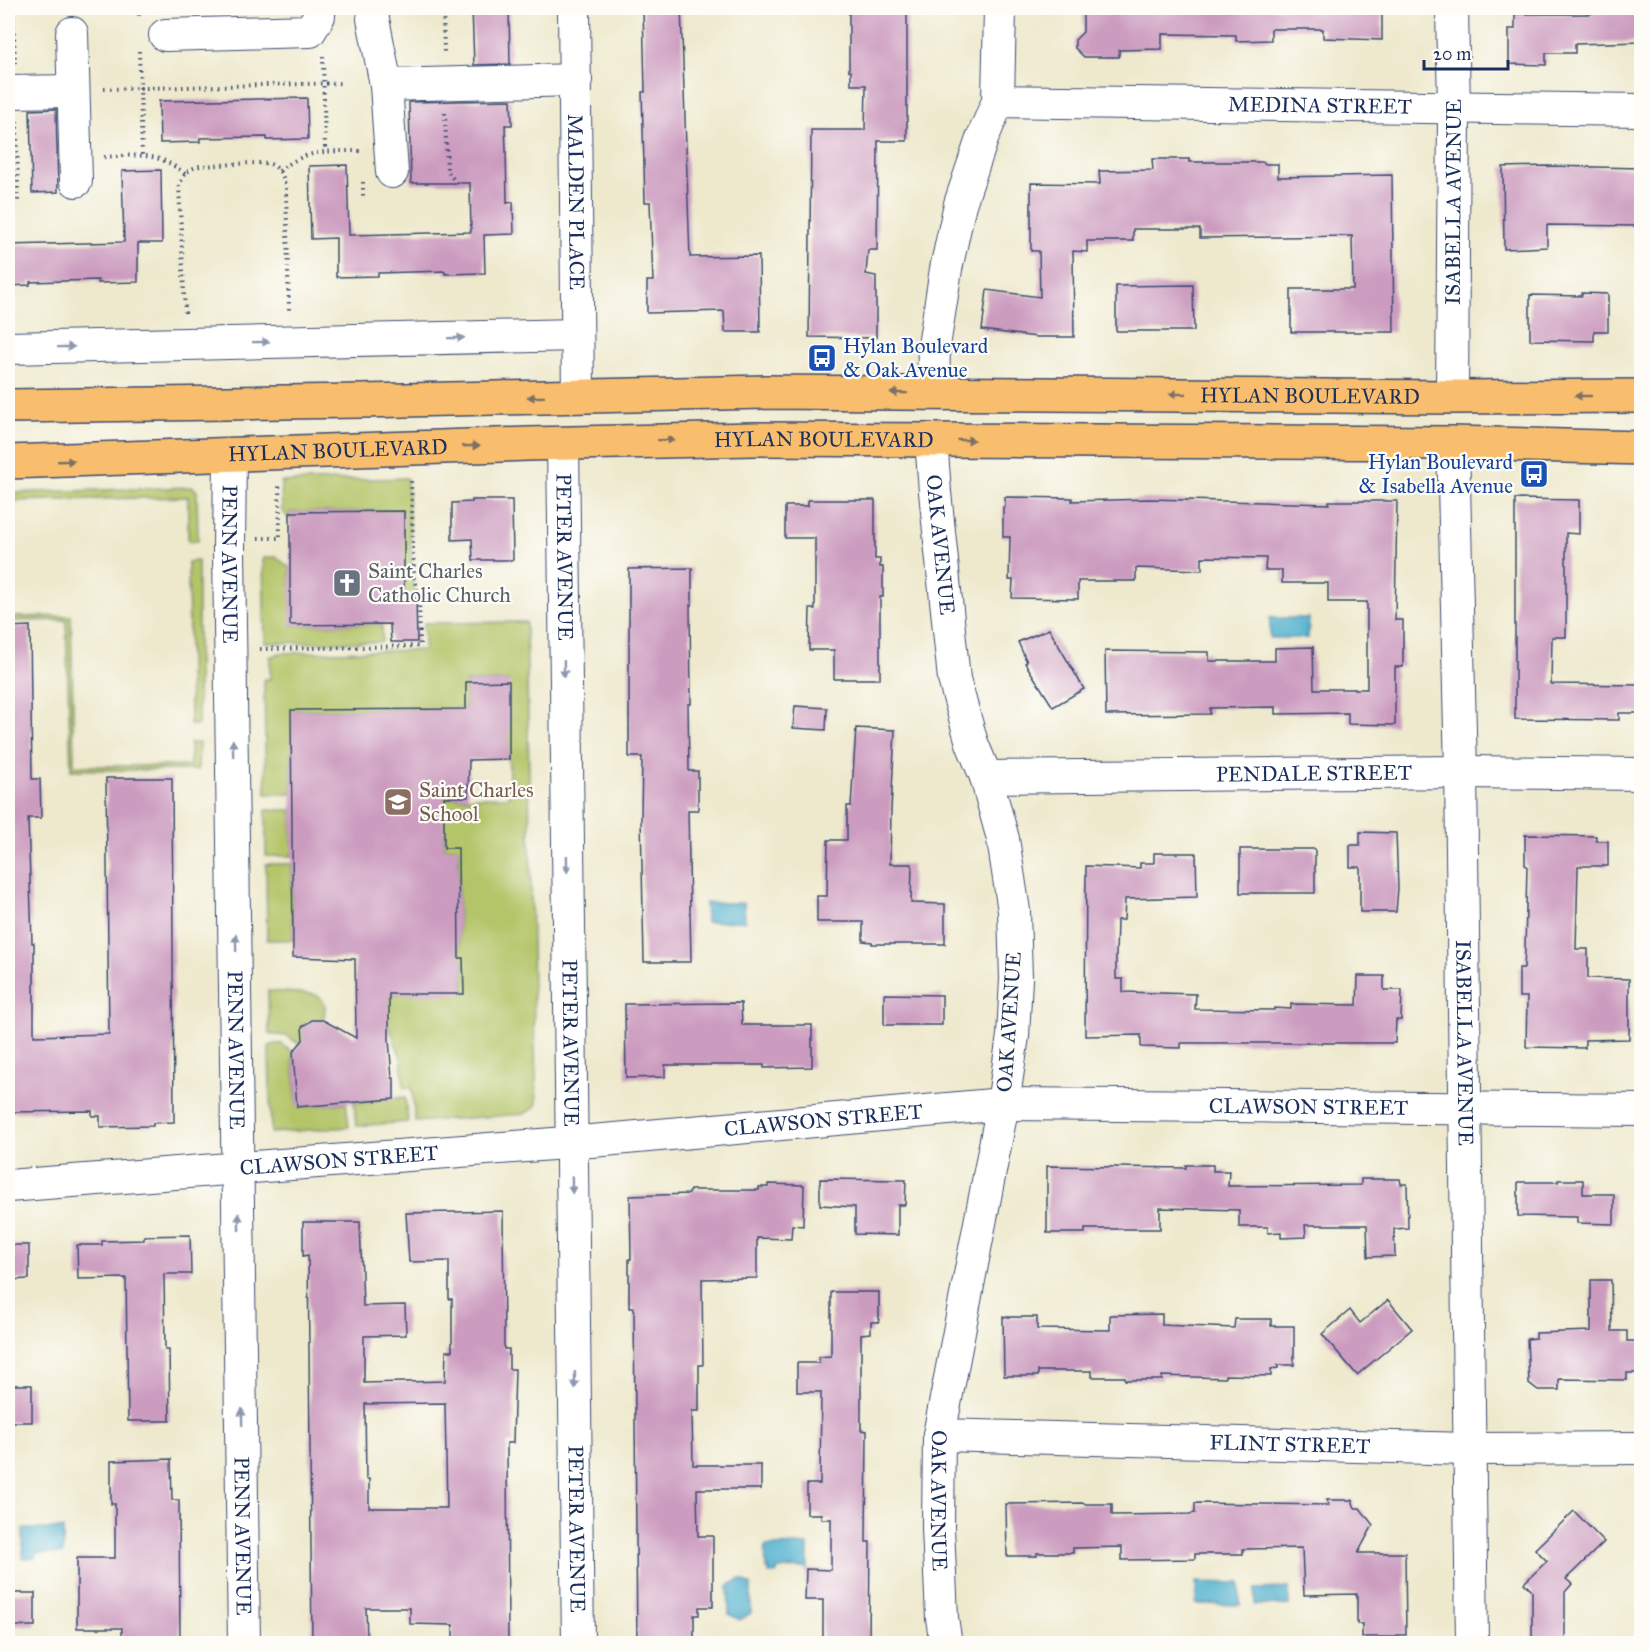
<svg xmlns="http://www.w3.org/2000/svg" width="1649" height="1651" font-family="'IM FELL Great Primer',serif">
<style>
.green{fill:#b4c569;stroke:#687a64;stroke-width:1.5}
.water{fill:#4fb0ce;stroke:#357096;stroke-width:1.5}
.building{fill:#cc9cc0;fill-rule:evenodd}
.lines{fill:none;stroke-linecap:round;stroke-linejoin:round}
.minor-casing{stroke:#3b4b6f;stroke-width:34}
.major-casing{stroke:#3b4b6f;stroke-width:36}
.path{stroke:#3b4b6f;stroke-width:4;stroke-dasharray:1.5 4.5;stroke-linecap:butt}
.minor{stroke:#fff;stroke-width:32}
.major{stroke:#f9be6d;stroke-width:33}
.oneway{fill:#8d97ae}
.oneway2{fill:#7f6f65}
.labels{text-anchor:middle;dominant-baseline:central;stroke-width:4.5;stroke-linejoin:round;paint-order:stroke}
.street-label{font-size:21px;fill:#1b2f5e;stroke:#fdfcf7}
.transit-label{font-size:21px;fill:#164399;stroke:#fdfcf7;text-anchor:start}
.worship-label{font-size:21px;fill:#5b616d;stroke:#fdfcf7;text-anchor:start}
.education-label{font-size:21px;fill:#785e54;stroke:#fdfcf7;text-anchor:start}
</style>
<rect width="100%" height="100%" fill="#fdfcf7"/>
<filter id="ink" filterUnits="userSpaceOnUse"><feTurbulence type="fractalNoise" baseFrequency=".0167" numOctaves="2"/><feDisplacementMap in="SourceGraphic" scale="12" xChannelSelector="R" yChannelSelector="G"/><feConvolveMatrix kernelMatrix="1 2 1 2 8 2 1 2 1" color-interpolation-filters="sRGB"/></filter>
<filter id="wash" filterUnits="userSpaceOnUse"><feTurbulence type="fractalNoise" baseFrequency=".008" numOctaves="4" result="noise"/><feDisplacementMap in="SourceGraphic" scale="24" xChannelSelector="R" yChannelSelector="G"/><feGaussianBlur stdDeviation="1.35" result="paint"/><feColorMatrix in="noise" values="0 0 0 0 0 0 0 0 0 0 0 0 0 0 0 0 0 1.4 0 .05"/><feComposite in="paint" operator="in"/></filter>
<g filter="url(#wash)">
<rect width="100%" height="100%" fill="#eee9cd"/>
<g class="green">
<path d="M407,478L413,582L416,599H404L403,511L290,512V519L282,511L281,482Z"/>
<path d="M193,487L197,491L198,541H188V497L8,501V493Z"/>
<path d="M276,557L290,568L291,625L382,624V642L265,643L263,558Z"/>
<path d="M198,561V725H190L188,562Z"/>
<path d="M71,616L74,766H190V743H199L198,770H71L66,620L8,621V617Z"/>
<path d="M526,622L533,993L537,1103L534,1108L524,1114L415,1122L412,1088H404L401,1057L387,1022L389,994L464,993L463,959L459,958L458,848H444V833L384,798L509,797L508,681L466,682V709L292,710V794H266L264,679H270V657L280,653L424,650V623Z"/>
<rect x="266" y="810" width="26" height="46"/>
<path d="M266,864H292L293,940H267Z"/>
<path d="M268,991L313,994C327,999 326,1008 323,1020L312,1021L304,1047L287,1036L269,1034Z"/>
<path d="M276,1044H282L295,1054L293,1057L297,1107L346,1103L349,1127L271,1133L269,1046Z"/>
<path d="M405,1097L408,1122L356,1126L354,1103Z"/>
</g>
<g class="water">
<path d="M1270,618H1309L1308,638H1270Z"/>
<path d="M705,903H744L745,921L706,922Z"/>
<path d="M23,1529H63V1554L36,1553L35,1558H23Z"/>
<path d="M808,1545V1568L778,1569L777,1573H769V1569H766L765,1546Z"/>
<path d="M740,1579L751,1585V1613L740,1620L729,1614L728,1586Z"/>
<path d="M1196,1582L1240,1583V1605L1196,1604Z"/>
<path d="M1289,1588V1605H1255V1589Z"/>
</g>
<g id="blocks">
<g class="building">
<path d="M472,8H509L510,64L474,65Z"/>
<path d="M643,8H681L690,257L759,256L760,332H725L724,311L647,313V281H653L650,202H645L642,92H645Z"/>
<path d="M849,8H907V141H878L877,250H868L866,274L876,276V338L809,337L811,130H865L866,85H851V71H849Z"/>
<path d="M1083,8H1382V40L1323,38V29H1271V40L1236,41V35L1162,34V49L1119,50V57H1084L1075,48V40L1083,32Z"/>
<path d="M1591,8H1641V42L1575,44V53H1546V65L1509,64V29H1515V14H1591Z"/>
<path d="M307,98L308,139L267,140V137L200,138V142L160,143L159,101Z"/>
<path d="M511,100L512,125H505L506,149L507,203L513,202L514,234L484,235L485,273L445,274V271L378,273V276L336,277V238L311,239L309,166L347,165L349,235L471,232L470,183H411L409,102Z"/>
<path d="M56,109L58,192L32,193L30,110Z"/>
<path d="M1152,159H1189V162H1264V164H1278V177L1392,175L1394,332H1291V289H1353L1352,236L1200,238V229H1133V241H1087V252L1073,251L1074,337H1037L982,330L987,290L1040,297L1039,251H1031V183L1100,184L1099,171L1153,170Z"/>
<path d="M1548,166L1641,168V226L1547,225V247L1504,249L1503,167Z"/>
<path d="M161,170L162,243H138V282L98,283V280L30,282V285L8,286V245L124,242L122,171Z"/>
<path d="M1193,285L1194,331H1116V286Z"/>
<path d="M1582,293L1608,294V331H1594V341L1530,340V295L1582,296Z"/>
<path d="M1005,497L1072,498V501L1150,499L1329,504V501H1397L1395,620H1403V667H1395V725L1348,724V713L1276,714V707L1210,708V714L1106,715L1105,651L1209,652V661H1275V648L1313,647L1314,689H1367V602H1328V583H1282V570H1265L1266,558L1202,557V570L1136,568V581H1078V599L1012,598L1013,580H1009L1010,537H1003V507H1005Z"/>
<path d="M1515,499L1579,500V534L1566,533V637H1552L1551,684L1641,685V713H1619V720L1515,719Z"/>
<path d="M472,500H512L513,560H473L472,539L452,540V503L472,502Z"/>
<path d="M808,500H875V559H880V567H883V597H880V679H834V650H809L810,609H815V538H785V506H808Z"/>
<path d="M404,511V599H416L417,642H391L390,624L290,625V512Z"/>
<path d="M692,568V605H690L691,704H688L689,771H698V810H688L691,962H644L641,817L642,757H629V569Z"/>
<path d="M30,626L32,779H40L41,818H28L32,943H34V1036L109,1034L106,778H172L174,1122L153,1123V1126L100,1127V1116H92V1111L8,1112V627Z"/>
<path d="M1049,629L1084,689L1053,707L1025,663L1027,662L1018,642Z"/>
<path d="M509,681V759L469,760L468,797H444V848H458L459,958H463L464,994H389V1039L392,1078H394V1099L297,1107L293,1052L303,1040L302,1027L312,1020H323L356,1038L355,959L293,957L291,710L466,709V682Z"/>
<path d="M795,706L827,708L826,730L793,728Z"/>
<path d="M856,728L895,730L891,810L890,864H912L911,903L945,904V944H872V942L863,941V922H817V896H827L828,840H847V806H851Z"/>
<path d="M1360,832L1396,833L1398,888L1396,912H1360V867H1350V845H1360Z"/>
<path d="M1525,835L1596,836V841H1608V866H1578L1576,949H1588V978L1629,979V1039L1585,1040V1048L1526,1047L1527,997H1519V968H1524L1525,949L1527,866L1525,865Z"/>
<rect x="1240" y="849" width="75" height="44"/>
<path d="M1154,853H1196L1197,897L1125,899L1124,920H1117L1116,956V979H1123V992L1196,994L1195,1009L1274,1010V1008L1291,1009V1004L1357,1005L1358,976H1384V990H1402L1401,1020H1396L1395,1043H1181V1048L1141,1047V1035L1085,1036L1086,866L1140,868V863H1154Z"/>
<path d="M884,994L942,995V1025H884Z"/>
<path d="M741,1003L742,1025H812V1067L764,1068V1065H665V1077L626,1078L625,1004Z"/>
<path d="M1186,1165H1213V1171H1229L1228,1186L1361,1185V1179H1400L1401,1184H1407L1408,1228L1394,1229L1395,1256L1368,1257L1367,1225H1305L1306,1237L1281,1238V1232L1268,1233V1227H1239V1210L1160,1208V1229H1085V1233H1047V1166L1186,1168Z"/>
<path d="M820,1179L906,1180L905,1205H898V1235L855,1234V1207L820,1205Z"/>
<path d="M1558,1180H1583V1194H1614V1224L1577,1223V1217L1518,1216V1182H1558Z"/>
<path d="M768,1184L804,1185L803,1226L792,1225L791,1239L757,1238V1278L702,1279L703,1365H699V1411H692L693,1465H761V1489H697L698,1536H713V1607H699V1615H694V1644H637L634,1308H629V1259H631L630,1196L689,1194L690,1190H759V1187H768Z"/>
<path d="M503,1211L504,1349H509V1369H515L513,1443H507L508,1644H453V1625L410,1624V1608H366L367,1640H348V1644H312L308,1255L303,1256V1222H360L363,1306L405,1305L406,1335L364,1336V1383L445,1381L446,1351H452V1299H449V1261L409,1262L406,1213ZM445,1403L447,1508H369V1479H366L365,1404Z"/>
<path d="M190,1235L191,1274H164L165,1350H169L170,1421H128L126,1278L78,1279L77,1245H102V1241L144,1240V1236Z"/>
<path d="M8,1245H29V1279L8,1280Z"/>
<path d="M1591,1280H1611L1612,1331H1627V1341H1641V1373H1627V1380L1559,1379V1390H1538L1529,1383L1527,1339L1536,1338V1333L1591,1331Z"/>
<path d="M831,1292H879V1322H871V1333L861,1334V1430L867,1431L866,1542H870L869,1644H823V1600H805L806,1569L831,1570V1519H821V1514H807V1484H820L821,1392H797V1363H819V1357L831,1356Z"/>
<path d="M1388,1300L1412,1329L1357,1375L1322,1334L1350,1310L1360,1323Z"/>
<path d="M1162,1314V1325L1234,1328L1235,1319H1271V1326H1294V1365H1278V1368L1271,1369V1376L1225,1375V1378L1162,1376V1380H1125V1377H1092V1371H1038V1376H1004L1003,1317H1037V1329L1110,1330V1315Z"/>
<rect x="8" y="1385" width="24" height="37"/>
<path d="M171,1459L172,1500H179L180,1644H122V1628H77V1558H115V1504H111V1461Z"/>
<path d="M1327,1500H1352L1355,1508H1360L1373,1525L1358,1553H1405L1406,1635H1397V1637H1362V1624H1357V1594L1304,1595L1302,1548L1243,1549V1554H1195V1559L1122,1560V1547L1073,1548V1553H1037V1556H1007L1006,1504L1084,1503V1504H1112V1515L1189,1514L1195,1513V1503L1328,1505Z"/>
<path d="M1574,1511L1604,1542L1566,1579L1572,1584L1565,1592V1644H1532V1591L1524,1583L1547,1561L1535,1549Z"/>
<rect x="8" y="1593" width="27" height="33"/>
</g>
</g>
</g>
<g filter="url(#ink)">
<use href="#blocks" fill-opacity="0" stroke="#3b4b6f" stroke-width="1.5"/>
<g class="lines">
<g class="minor-casing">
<g id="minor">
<path id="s1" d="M574,8L578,396"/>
<path d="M373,19L386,85L392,172"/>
<path d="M72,33L76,181"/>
<path d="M165,35L310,31L319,16V8"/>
<path d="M386,85L576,80"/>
<path d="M8,92L73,91"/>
<path id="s2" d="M998,101L1642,110"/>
<path d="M8,348L577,335"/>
<path d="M933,393L934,346L946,269L960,204L982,139L998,101L1000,8"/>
<path id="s3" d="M1452,397L1454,109L1452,8"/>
<path id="s4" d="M931,439L935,492L954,679L972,743L986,777L1003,839L1014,911L1016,979L1013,1036L1003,1104L939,1435L938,1528L942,1618L946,1644"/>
<path id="s5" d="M563,443L578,1644"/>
<path id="s6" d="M1453,443L1461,772L1472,1644"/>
<path id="s7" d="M230,454L229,550L244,1644"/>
<path id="s8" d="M986,777L1461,772L1642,774"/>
<path id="s9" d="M8,1186L604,1140L1003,1104L1642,1110"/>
<path id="s10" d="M939,1435L1468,1449L1642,1448"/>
</g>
</g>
<g class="major-casing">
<g id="major">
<path id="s11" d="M8,406L361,401L765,392L1452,397L1642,396"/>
<path id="s12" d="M8,462L528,444L754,439L1453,443L1642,448"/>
</g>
</g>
<g class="path">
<path d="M13,8L15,63"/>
<path d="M139,8V19"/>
<path d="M443,8L444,55"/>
<path d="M139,51L142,155"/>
<path d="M323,56L325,151"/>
<path d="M104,89L343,83"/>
<path d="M445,113L447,171L458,185"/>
<path d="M17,121L18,202"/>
<path d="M104,157C136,155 158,151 185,174"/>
<path d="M279,171C306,149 329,151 363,151"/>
<path d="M363,182V196"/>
<path d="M185,313L179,186C184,175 187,169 200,166C212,166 262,161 270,164C280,168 284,178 286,187L289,310"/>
<path d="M258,538H280L279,483"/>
<path d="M260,649L420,646L419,597L414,578L411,478"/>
</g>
<use href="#minor" class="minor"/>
<use href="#major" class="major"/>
</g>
<defs><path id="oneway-solid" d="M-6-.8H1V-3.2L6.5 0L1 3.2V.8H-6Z" transform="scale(1.5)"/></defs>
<g class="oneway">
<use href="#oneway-solid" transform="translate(456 338) rotate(-1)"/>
<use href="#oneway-solid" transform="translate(261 342) rotate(-1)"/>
<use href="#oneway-solid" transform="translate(66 347) rotate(-1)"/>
<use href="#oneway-solid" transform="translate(564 669) rotate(89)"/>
<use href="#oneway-solid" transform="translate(233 748) rotate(-91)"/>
<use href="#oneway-solid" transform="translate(567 864) rotate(89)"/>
<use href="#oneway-solid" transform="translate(236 943) rotate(-91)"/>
<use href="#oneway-solid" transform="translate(572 1185) rotate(89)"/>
<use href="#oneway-solid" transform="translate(239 1222) rotate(-90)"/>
<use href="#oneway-solid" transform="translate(575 1380) rotate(89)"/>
<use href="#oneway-solid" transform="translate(242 1417) rotate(-91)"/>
</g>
<g class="oneway2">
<use href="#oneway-solid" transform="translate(899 393) rotate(-179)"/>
<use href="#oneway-solid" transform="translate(1178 394) rotate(-180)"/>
<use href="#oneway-solid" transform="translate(1583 396) rotate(180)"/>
<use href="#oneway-solid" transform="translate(536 397) rotate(179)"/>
<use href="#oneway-solid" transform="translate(666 440) rotate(-1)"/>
<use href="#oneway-solid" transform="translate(966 440)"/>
<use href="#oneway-solid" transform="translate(471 446) rotate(-2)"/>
<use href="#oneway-solid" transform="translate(66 461) rotate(-2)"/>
</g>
</g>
<defs>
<g id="bus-square" transform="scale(1.5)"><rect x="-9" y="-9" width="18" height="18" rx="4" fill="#1a4fb4" stroke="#fdfcf7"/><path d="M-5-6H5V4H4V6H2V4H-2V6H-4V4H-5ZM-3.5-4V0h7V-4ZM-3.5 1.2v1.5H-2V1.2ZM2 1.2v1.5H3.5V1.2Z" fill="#fff"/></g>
<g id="church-square" transform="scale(1.5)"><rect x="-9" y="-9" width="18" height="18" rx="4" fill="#6b7280" stroke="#fdfcf7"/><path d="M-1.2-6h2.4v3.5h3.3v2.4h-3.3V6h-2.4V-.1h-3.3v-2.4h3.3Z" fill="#fff"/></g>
<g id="school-square" transform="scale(1.5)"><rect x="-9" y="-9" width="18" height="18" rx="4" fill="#8d6e63" stroke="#fdfcf7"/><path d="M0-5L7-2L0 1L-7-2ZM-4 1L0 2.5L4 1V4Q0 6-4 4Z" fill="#fff"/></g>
</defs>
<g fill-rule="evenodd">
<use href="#bus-square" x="822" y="358"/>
<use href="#bus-square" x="1534" y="474"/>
<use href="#church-square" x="347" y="583"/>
<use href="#school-square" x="398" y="802"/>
</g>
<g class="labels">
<g class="street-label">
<text stroke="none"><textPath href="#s2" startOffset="322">MEDINA STREET</textPath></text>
<text stroke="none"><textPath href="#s1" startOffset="194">MALDEN PLACE</textPath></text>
<text stroke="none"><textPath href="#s3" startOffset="195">ISABELLA AVENUE</textPath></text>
<text stroke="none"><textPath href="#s11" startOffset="1302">HYLAN BOULEVARD</textPath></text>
<text stroke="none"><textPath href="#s12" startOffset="816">HYLAN BOULEVARD</textPath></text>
<text stroke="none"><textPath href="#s12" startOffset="330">HYLAN BOULEVARD</textPath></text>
<text stroke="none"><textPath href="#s4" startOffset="106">OAK AVENUE</textPath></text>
<text stroke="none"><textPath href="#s5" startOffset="114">PETER AVENUE</textPath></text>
<text stroke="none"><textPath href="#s7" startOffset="110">PENN AVENUE</textPath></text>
<text stroke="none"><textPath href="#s8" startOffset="328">PENDALE STREET</textPath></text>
<text transform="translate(1009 1022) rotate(-86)">OAK AVENUE</text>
<text stroke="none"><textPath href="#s5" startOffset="600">PETER AVENUE</textPath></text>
<text stroke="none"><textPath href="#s6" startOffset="600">ISABELLA AVENUE</textPath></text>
<text stroke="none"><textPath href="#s7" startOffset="596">PENN AVENUE</textPath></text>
<text stroke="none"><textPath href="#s9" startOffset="1304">CLAWSON STREET</textPath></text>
<text stroke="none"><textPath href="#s9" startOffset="818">CLAWSON STREET</textPath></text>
<text stroke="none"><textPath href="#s9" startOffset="332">CLAWSON STREET</textPath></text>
<text stroke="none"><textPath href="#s10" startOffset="351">FLINT STREET</textPath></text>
<text stroke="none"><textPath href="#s4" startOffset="1078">OAK AVENUE</textPath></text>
<text stroke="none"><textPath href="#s5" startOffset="1086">PETER AVENUE</textPath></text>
<text stroke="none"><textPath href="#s7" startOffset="1082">PENN AVENUE</textPath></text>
</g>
<g class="transit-label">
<text x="843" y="346">Hylan Boulevard<tspan x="843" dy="24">&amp; Oak Avenue</tspan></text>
<text x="1513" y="462" text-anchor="end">Hylan Boulevard<tspan x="1513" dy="24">&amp; Isabella Avenue</tspan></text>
</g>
<g class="worship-label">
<text x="368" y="571">Saint Charles<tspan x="368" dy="24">Catholic Church</tspan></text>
</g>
<g class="education-label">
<text x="419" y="790">Saint Charles<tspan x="419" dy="24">School</tspan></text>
</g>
</g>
<rect width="1649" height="1651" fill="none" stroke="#fdfcf7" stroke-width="30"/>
<path d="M1424 60v9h84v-9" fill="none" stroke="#1b2f5e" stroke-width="3"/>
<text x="1433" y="60" font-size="18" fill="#1b2f5e" stroke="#fdfcf7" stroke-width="4.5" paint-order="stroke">20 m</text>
</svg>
